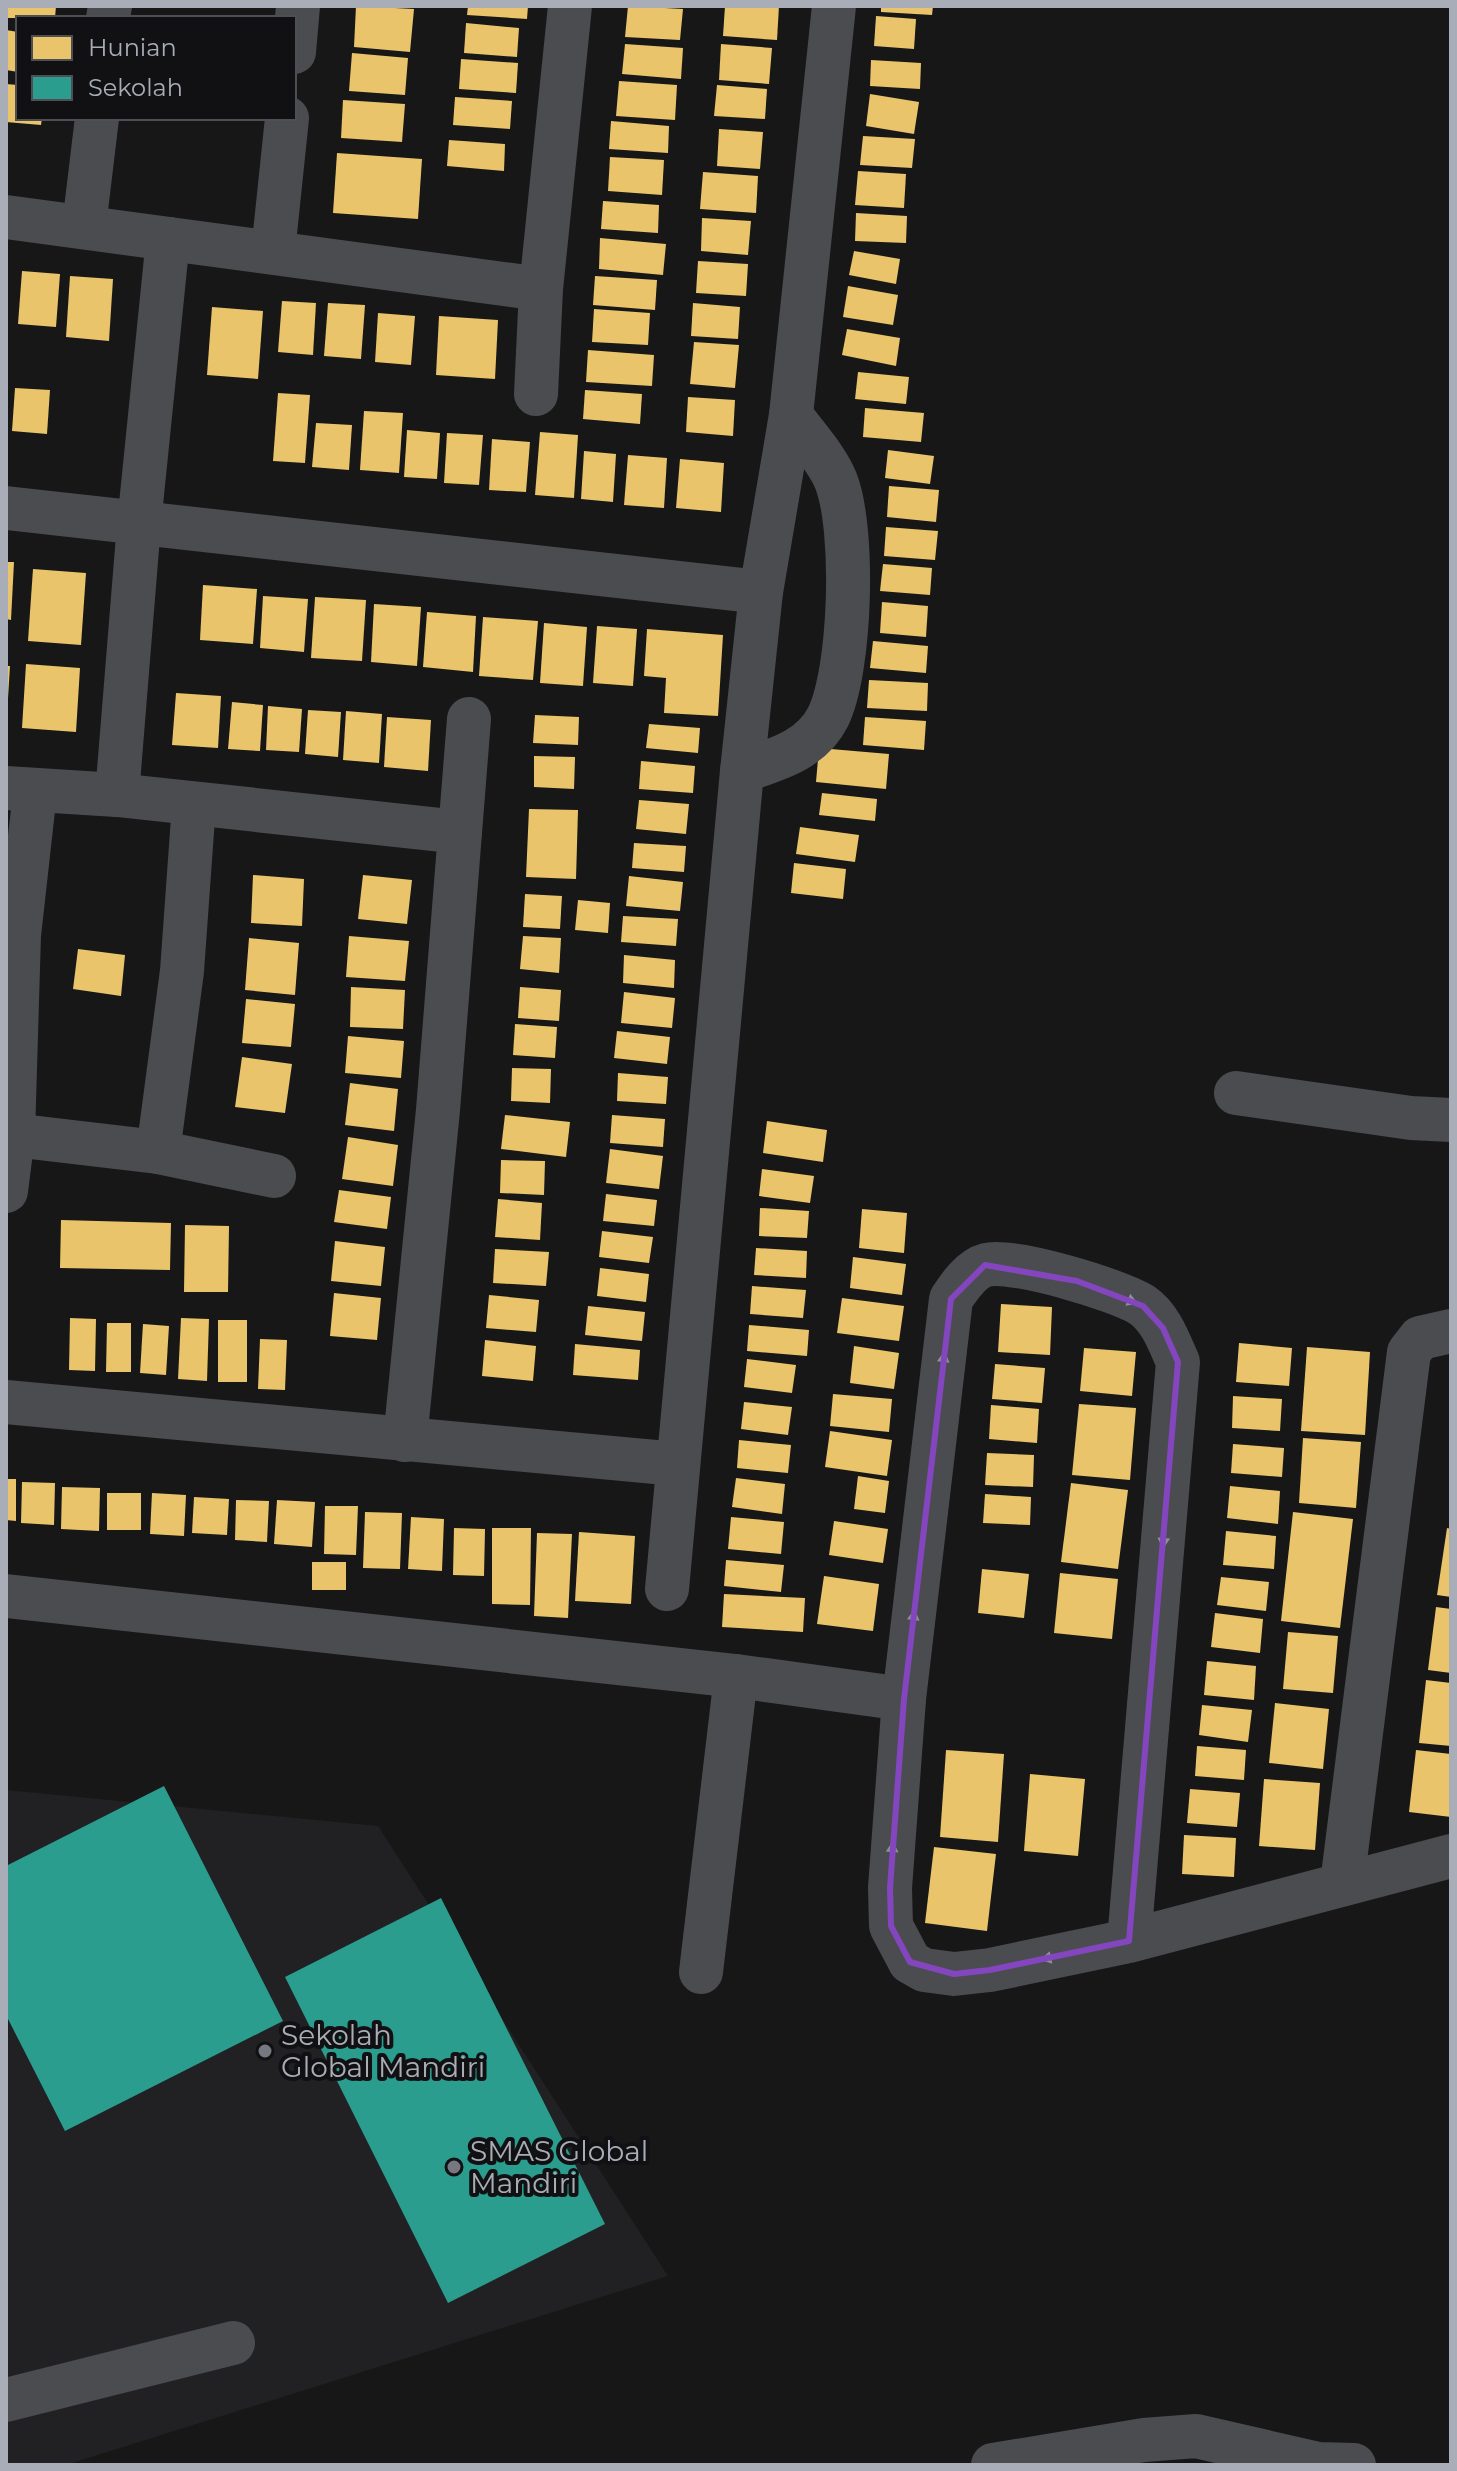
<svg xmlns="http://www.w3.org/2000/svg" width="1457" height="2471" font-family="Montserrat,sans-serif">
<style>
.built{fill:#212123}
.homes{fill:#e9c46a}
.schools{fill:#2a9d8f}
.lines{fill:none;stroke-linecap:round;stroke-linejoin:round}
.minor{stroke:#4b4c50;stroke-width:44}
.oneway{fill:#8c9099}
.marked{fill:none;stroke:#8446be;stroke-width:6;stroke-linejoin:round}
.poi-dot{fill:#757880;stroke:#111113;stroke-width:3}
.labels{text-anchor:middle;dominant-baseline:central;stroke-width:8;stroke-linejoin:round;paint-order:stroke}
.poi-label{font-size:28px;fill:#a8adb8;stroke:#111113;text-anchor:start}
</style>
<rect width="100%" height="100%" fill="#171717"/>
<path class="built" d="M6,1790L378,1826L668,2276L66,2465H6Z"/>
<g class="homes">
<path d="M6,6H56L55,18H6Z"/>
<path d="M356,6L414,9L410,52L354,47Z"/>
<path d="M468,6H528L527,19L467,15Z"/>
<path d="M628,6L683,9L680,40L625,37Z"/>
<path d="M725,6H779L777,40L723,36Z"/>
<path d="M881,6H933L932,15L881,12Z"/>
<path d="M876,16L916,19L914,49L874,46Z"/>
<path d="M466,23L519,28L517,57L464,53Z"/>
<path d="M6,30L18,32V72L6,70Z"/>
<path d="M625,44L683,48L681,79L622,74Z"/>
<path d="M721,44L772,48L769,84L719,80Z"/>
<path d="M352,53L408,58L405,95L349,91Z"/>
<path d="M461,59L518,63L516,93L459,89Z"/>
<path d="M871,60L921,63L920,89L870,86Z"/>
<path d="M619,81L677,85L675,120L616,116Z"/>
<path d="M6,84L18,85V118H42L41,125L6,122Z"/>
<path d="M717,85L767,89L765,119L714,116Z"/>
<path d="M870,94L919,102L914,134L866,126Z"/>
<path d="M455,97L512,101L510,129L453,125Z"/>
<path d="M343,100L405,104L402,142L341,138Z"/>
<path d="M611,121L669,126L668,153L609,149Z"/>
<path d="M719,129L763,132L760,169L717,166Z"/>
<path d="M863,136L915,139L912,168L860,165Z"/>
<path d="M449,140L505,144L504,171L447,166Z"/>
<path d="M337,153L422,159L418,219L333,213Z"/>
<path d="M610,157L664,160L662,195L608,191Z"/>
<path d="M858,171L906,174L904,208L855,205Z"/>
<path d="M703,172L758,176L756,213L700,209Z"/>
<path d="M603,201L659,205L658,233L601,229Z"/>
<path d="M856,213L907,216L906,243L855,241Z"/>
<path d="M702,218L751,221L748,255L701,251Z"/>
<path d="M600,238L666,244L663,275L599,269Z"/>
<path d="M854,251L900,259L896,284L849,275Z"/>
<path d="M698,261L748,264L746,296L696,293Z"/>
<path d="M22,271L60,274L56,327L18,324Z"/>
<path d="M70,276L113,279L109,341L66,337Z"/>
<path d="M595,276L657,280L655,310L593,305Z"/>
<path d="M848,286L898,295L893,325L843,317Z"/>
<path d="M282,301L316,303L313,355L278,352Z"/>
<path d="M328,303L365,305L361,359L324,356Z"/>
<path d="M693,303L740,307L738,339L691,336Z"/>
<path d="M212,307L263,311L258,379L207,375Z"/>
<path d="M594,309L650,313L648,345L592,342Z"/>
<path d="M378,313L415,316L411,365L375,362Z"/>
<path d="M439,316L498,320L495,379L436,375Z"/>
<path d="M847,329L900,338L896,366L842,355Z"/>
<path d="M694,342L739,345L735,388L690,384Z"/>
<path d="M588,350L654,355L652,386L586,382Z"/>
<path d="M858,372L909,377L906,404L855,399Z"/>
<path d="M15,388L50,390L47,434L12,431Z"/>
<path d="M585,390L642,394L640,424L583,419Z"/>
<path d="M278,393L310,395L305,463L273,461Z"/>
<path d="M688,397L735,400L733,436L686,432Z"/>
<path d="M865,408L924,413L921,442L863,437Z"/>
<path d="M364,411L403,413L399,473L360,470Z"/>
<path d="M316,423L352,425L349,470L312,467Z"/>
<path d="M407,430L440,433L437,479L404,477Z"/>
<path d="M540,432L578,435L574,498L535,495Z"/>
<path d="M447,433L483,435L479,485L444,483Z"/>
<path d="M492,439L530,442L526,492L489,490Z"/>
<path d="M888,450L934,456L930,484L885,478Z"/>
<path d="M584,451L616,454L613,502L581,499Z"/>
<path d="M628,455L667,458L664,508L624,505Z"/>
<path d="M680,459L724,463L721,512L676,508Z"/>
<path d="M889,486L939,490L936,522L887,517Z"/>
<path d="M886,527L938,531L935,560L884,556Z"/>
<path d="M6,562H14L11,620L6,619Z"/>
<path d="M883,564L932,568L930,595L880,591Z"/>
<path d="M33,569L86,573L81,645L28,641Z"/>
<path d="M203,585L257,589L253,644L200,640Z"/>
<path d="M263,596L308,599L304,652L260,648Z"/>
<path d="M315,597L366,600L362,661L311,658Z"/>
<path d="M882,602L928,606L926,637L880,633Z"/>
<path d="M374,604L421,607L417,666L371,662Z"/>
<path d="M427,612L476,616L473,672L423,667Z"/>
<path d="M483,617L538,621L533,680L479,676Z"/>
<path d="M544,623L587,627L583,686L540,683Z"/>
<path d="M597,626L637,629L633,686L593,683Z"/>
<path d="M647,629L723,635L718,716L664,713L666,678L644,676Z"/>
<path d="M873,641L928,646L926,673L870,668Z"/>
<path d="M26,664L80,668L76,732L22,728Z"/>
<path d="M6,666H10L8,698H6Z"/>
<path d="M869,680L928,683L927,711L867,708Z"/>
<path d="M176,693L221,696L218,748L172,745Z"/>
<path d="M232,702L263,705L260,751L228,749Z"/>
<path d="M268,706L302,709L299,752L266,750Z"/>
<path d="M308,710L341,712L338,757L305,754Z"/>
<path d="M346,711L382,714L379,763L343,760Z"/>
<path d="M535,715L579,717L578,745L533,743Z"/>
<path d="M387,717L431,720L428,771L384,767Z"/>
<path d="M865,717L926,721L924,750L863,745Z"/>
<path d="M649,724L700,728L698,753L646,748Z"/>
<path d="M819,748L889,754L886,789L816,782Z"/>
<path d="M534,756L575,757L574,789L534,787Z"/>
<path d="M641,761L695,766L693,793L639,789Z"/>
<path d="M822,793L877,799L875,821L819,815Z"/>
<path d="M639,800L689,804L686,834L636,829Z"/>
<path d="M529,809L578,810L576,879L526,877Z"/>
<path d="M800,827L859,835L855,862L796,854Z"/>
<path d="M634,843L686,846L684,872L632,868Z"/>
<path d="M794,863L846,869L843,899L791,893Z"/>
<path d="M253,875L304,879L302,926L251,923Z"/>
<path d="M363,875L412,880L407,924L358,919Z"/>
<path d="M629,876L683,882L680,911L626,906Z"/>
<path d="M525,894L562,896L560,929L523,927Z"/>
<path d="M578,900L610,903L608,933L575,930Z"/>
<path d="M623,916L678,919L676,946L621,942Z"/>
<path d="M349,936L409,941L405,981L346,977Z"/>
<path d="M523,936L561,938L559,973L520,969Z"/>
<path d="M249,938L299,943L295,995L245,990Z"/>
<path d="M78,949L125,955L121,996L73,989Z"/>
<path d="M624,955L675,960L674,988L623,983Z"/>
<path d="M351,987L405,990L403,1029L350,1027Z"/>
<path d="M520,987L561,990L559,1021L518,1018Z"/>
<path d="M624,992L675,998L672,1028L621,1023Z"/>
<path d="M246,999L295,1004L291,1047L242,1043Z"/>
<path d="M515,1024L557,1027L555,1058L513,1055Z"/>
<path d="M617,1031L670,1037L667,1064L614,1058Z"/>
<path d="M348,1036L404,1041L401,1078L345,1073Z"/>
<path d="M242,1057L292,1064L285,1113L235,1107Z"/>
<path d="M512,1068L551,1069L550,1103L511,1101Z"/>
<path d="M618,1073L668,1077L666,1104L617,1101Z"/>
<path d="M350,1083L398,1089L394,1131L345,1125Z"/>
<path d="M505,1115L570,1122L566,1157L501,1149Z"/>
<path d="M612,1115L665,1119L663,1147L610,1143Z"/>
<path d="M767,1121L827,1130L823,1162L763,1153Z"/>
<path d="M348,1137L398,1145L393,1186L342,1179Z"/>
<path d="M610,1149L663,1156L659,1189L606,1183Z"/>
<path d="M501,1160L545,1161L544,1195L500,1193Z"/>
<path d="M762,1169L814,1176L810,1203L759,1196Z"/>
<path d="M339,1190L391,1197L387,1229L334,1222Z"/>
<path d="M606,1194L657,1200L654,1226L603,1221Z"/>
<path d="M498,1199L542,1203L540,1240L495,1237Z"/>
<path d="M760,1208L809,1211L807,1238L759,1236Z"/>
<path d="M862,1209L907,1213L904,1253L859,1248Z"/>
<path d="M61,1220L171,1223L170,1270L60,1268Z"/>
<path d="M185,1225L229,1226L228,1292H184Z"/>
<path d="M602,1231L653,1237L649,1263L599,1257Z"/>
<path d="M335,1241L385,1247L381,1286L331,1281Z"/>
<path d="M756,1248L807,1251L806,1278L754,1275Z"/>
<path d="M495,1249L549,1252L546,1286L493,1283Z"/>
<path d="M853,1257L906,1264L902,1295L850,1288Z"/>
<path d="M600,1268L649,1274L646,1302L597,1296Z"/>
<path d="M752,1286L806,1290L803,1318L750,1314Z"/>
<path d="M334,1293L381,1298L377,1340L330,1336Z"/>
<path d="M489,1295L539,1300L536,1332L486,1328Z"/>
<path d="M842,1298L904,1306L899,1341L837,1333Z"/>
<path d="M1001,1304L1052,1307L1050,1355L998,1352Z"/>
<path d="M588,1306L645,1312L642,1341L585,1335Z"/>
<path d="M70,1318L96,1319L95,1371L69,1370Z"/>
<path d="M181,1318L209,1319L207,1381L178,1379Z"/>
<rect x="218" y="1320" width="29" height="62"/>
<path d="M107,1323H131V1372H106Z"/>
<path d="M143,1324L169,1326L166,1375L140,1373Z"/>
<path d="M749,1325L809,1330L807,1356L747,1351Z"/>
<path d="M260,1339L287,1340L285,1390L258,1389Z"/>
<path d="M485,1340L536,1346L533,1381L482,1376Z"/>
<path d="M1239,1343L1292,1348L1289,1386L1236,1382Z"/>
<path d="M575,1344L640,1350L638,1380L573,1375Z"/>
<path d="M854,1346L899,1353L894,1389L850,1383Z"/>
<path d="M1307,1347L1370,1352L1365,1435L1301,1431Z"/>
<path d="M1084,1348L1136,1352L1132,1396L1080,1391Z"/>
<path d="M747,1359L796,1365L792,1393L744,1387Z"/>
<path d="M995,1364L1045,1368L1042,1403L992,1399Z"/>
<path d="M833,1394L892,1399L889,1432L830,1426Z"/>
<path d="M1233,1396L1282,1399L1280,1431L1232,1428Z"/>
<path d="M744,1402L792,1407L788,1435L741,1429Z"/>
<path d="M1079,1404L1136,1408L1130,1480L1072,1475Z"/>
<path d="M991,1405L1039,1409L1037,1443L989,1439Z"/>
<path d="M830,1431L892,1440L887,1476L825,1467Z"/>
<path d="M1303,1438L1361,1442L1356,1508L1299,1503Z"/>
<path d="M739,1440L791,1445L788,1473L737,1468Z"/>
<path d="M1233,1444L1284,1448L1282,1477L1231,1473Z"/>
<path d="M987,1453L1034,1455L1033,1487L985,1485Z"/>
<path d="M858,1476L889,1481L885,1513L854,1509Z"/>
<path d="M736,1478L785,1484L782,1514L732,1507Z"/>
<path d="M6,1479H16V1521L6,1520Z"/>
<path d="M22,1482L55,1483L54,1525L21,1523Z"/>
<path d="M1071,1483L1128,1490L1118,1569L1061,1562Z"/>
<path d="M1230,1486L1280,1491L1278,1524L1227,1518Z"/>
<path d="M62,1487L100,1488L99,1531L61,1529Z"/>
<rect x="107" y="1493" width="34" height="37"/>
<path d="M152,1493L186,1495L184,1536L150,1534Z"/>
<path d="M985,1494L1031,1497L1030,1525L983,1523Z"/>
<path d="M194,1497L229,1499L227,1535L192,1533Z"/>
<path d="M236,1500L269,1501L267,1542L235,1540Z"/>
<path d="M277,1500L315,1502L312,1547L274,1544Z"/>
<path d="M325,1506H358L356,1555L324,1554Z"/>
<path d="M365,1512L402,1513L400,1569L363,1568Z"/>
<path d="M1293,1512L1353,1519L1340,1628L1281,1621Z"/>
<path d="M411,1517L444,1519L442,1571L408,1569Z"/>
<path d="M731,1517L784,1522L781,1554L728,1549Z"/>
<path d="M834,1521L888,1529L883,1563L829,1555Z"/>
<path d="M454,1528L485,1529L484,1576L453,1575Z"/>
<path d="M492,1528H531L530,1605L492,1604Z"/>
<path d="M1447,1528L1451,1529V1597L1437,1595Z"/>
<path d="M1226,1531L1276,1536L1274,1569L1223,1565Z"/>
<path d="M579,1532L635,1536L631,1604L575,1601Z"/>
<path d="M537,1533L572,1534L568,1618L534,1616Z"/>
<path d="M726,1560L784,1565L781,1592L724,1586Z"/>
<rect x="312" y="1562" width="34" height="28"/>
<path d="M982,1569L1029,1574L1024,1618L978,1613Z"/>
<path d="M1060,1573L1118,1579L1112,1639L1054,1633Z"/>
<path d="M824,1576L879,1584L873,1631L817,1624Z"/>
<path d="M1221,1577L1269,1582L1266,1611L1217,1605Z"/>
<path d="M724,1594L805,1598L803,1632L722,1627Z"/>
<path d="M1436,1607L1451,1609V1673L1428,1670Z"/>
<path d="M1215,1613L1263,1619L1260,1653L1211,1647Z"/>
<path d="M1288,1632L1338,1636L1333,1693L1283,1689Z"/>
<path d="M1207,1661L1256,1666L1254,1700L1204,1695Z"/>
<path d="M1426,1680L1451,1683V1746L1419,1743Z"/>
<path d="M1275,1703L1329,1709L1323,1769L1269,1763Z"/>
<path d="M1202,1705L1252,1710L1248,1742L1199,1735Z"/>
<path d="M1197,1746L1246,1750L1244,1780L1195,1776Z"/>
<path d="M946,1750L1004,1754L998,1842L940,1837Z"/>
<path d="M1416,1750L1451,1754V1817L1409,1812Z"/>
<path d="M1030,1774L1085,1779L1078,1856L1024,1851Z"/>
<path d="M1264,1779L1320,1783L1315,1850L1259,1846Z"/>
<path d="M1190,1789L1240,1793L1237,1827L1187,1823Z"/>
<path d="M1184,1835L1236,1838L1234,1877L1182,1874Z"/>
<path d="M934,1847L996,1854L987,1931L925,1923Z"/>
</g>
<g class="schools">
<path d="M164,1786L283,2021L65,2131L6,2015V1866Z"/>
<path d="M441,1898L605,2224L448,2303L285,1977Z"/>
</g>
<g class="lines">
<g class="minor">
<path d="M108,18L110,6"/>
<path d="M294,52L298,6"/>
<path d="M6,217L541,289"/>
<path d="M84,226L97,118"/>
<path d="M273,252L287,118"/>
<path d="M536,394L541,289L570,6"/>
<path d="M6,508L761,592"/>
<path d="M742,771C774,760 811,751 828,717C851,670 855,530 836,481C827,458 805,435 791,415"/>
<path d="M6,788L117,795L460,832"/>
<path d="M117,795L139,524L168,239"/>
<path d="M1236,1093L1411,1118L1451,1120"/>
<path d="M13,1135L158,1152L274,1176"/>
<path d="M158,1152L182,971L194,804"/>
<path d="M6,1191L13,1135L19,935L35,792"/>
<path d="M6,1402L677,1464"/>
<path d="M405,1440L438,1110L469,719"/>
<path d="M667,1589L742,771L761,592L791,415L834,6"/>
<path d="M6,1596L736,1676L904,1699"/>
<path d="M1342,1884L1409,1352L1420,1338L1451,1331"/>
<path d="M1129,1941L1178,1362C1169,1342 1161,1318 1142,1305C1118,1290 1013,1258 986,1265C971,1269 959,1287 951,1299L904,1699L890,1888L891,1926L910,1962L924,1970L954,1974L990,1970L1129,1941L1451,1856"/>
<path d="M701,1972L736,1676"/>
<path d="M6,2400L233,2343"/>
<path d="M993,2465L1144,2440L1196,2436L1318,2464L1354,2465"/>
</g>
</g>
<defs><path id="oneway-solid" d="M-6-.8H1V-3.2L6.5 0L1 3.2V.8H-6Z" transform="scale(2)"/></defs>
<g class="oneway">
<use href="#oneway-solid" transform="translate(1126 1299) rotate(22)"/>
<use href="#oneway-solid" transform="translate(943 1364) rotate(-83)"/>
<use href="#oneway-solid" transform="translate(1164 1536) rotate(95)"/>
<use href="#oneway-solid" transform="translate(913 1622) rotate(-83)"/>
<use href="#oneway-solid" transform="translate(892 1854) rotate(-86)"/>
<use href="#oneway-solid" transform="translate(1053 1957) rotate(168)"/>
</g>
<path class="marked" d="M985,1265L1077,1281L1143,1306L1163,1328L1178,1362L1129,1941L990,1970L954,1974L910,1962L891,1926L890,1888L904,1699L951,1299Z"/>
<g class="poi-dot">
<circle cx="265" cy="2051" r="8"/>
<circle cx="454" cy="2167" r="8"/>
</g>
<g class="labels">
<g class="poi-label">
<text x="281" y="2035">Sekolah<tspan x="281" dy="32">Global Mandiri</tspan></text>
<text x="470" y="2151">SMAS Global<tspan x="470" dy="32">Mandiri</tspan></text>
</g>
</g>
<rect width="1457" height="2471" fill="none" stroke="#a8adb8" stroke-width="16"/>
<rect x="16" y="16" width="280" height="104" fill="#111113" stroke="#4d4f55" stroke-width="2"/>
<rect x="32" y="36" width="40" height="24" fill="#e9c46a" stroke="#4d4f55" stroke-width="2"/>
<text x="88" y="56" font-size="24" fill="#a8adb8">Hunian</text>
<rect x="32" y="76" width="40" height="24" fill="#2a9d8f" stroke="#4d4f55" stroke-width="2"/>
<text x="88" y="96" font-size="24" fill="#a8adb8">Sekolah</text>
</svg>
